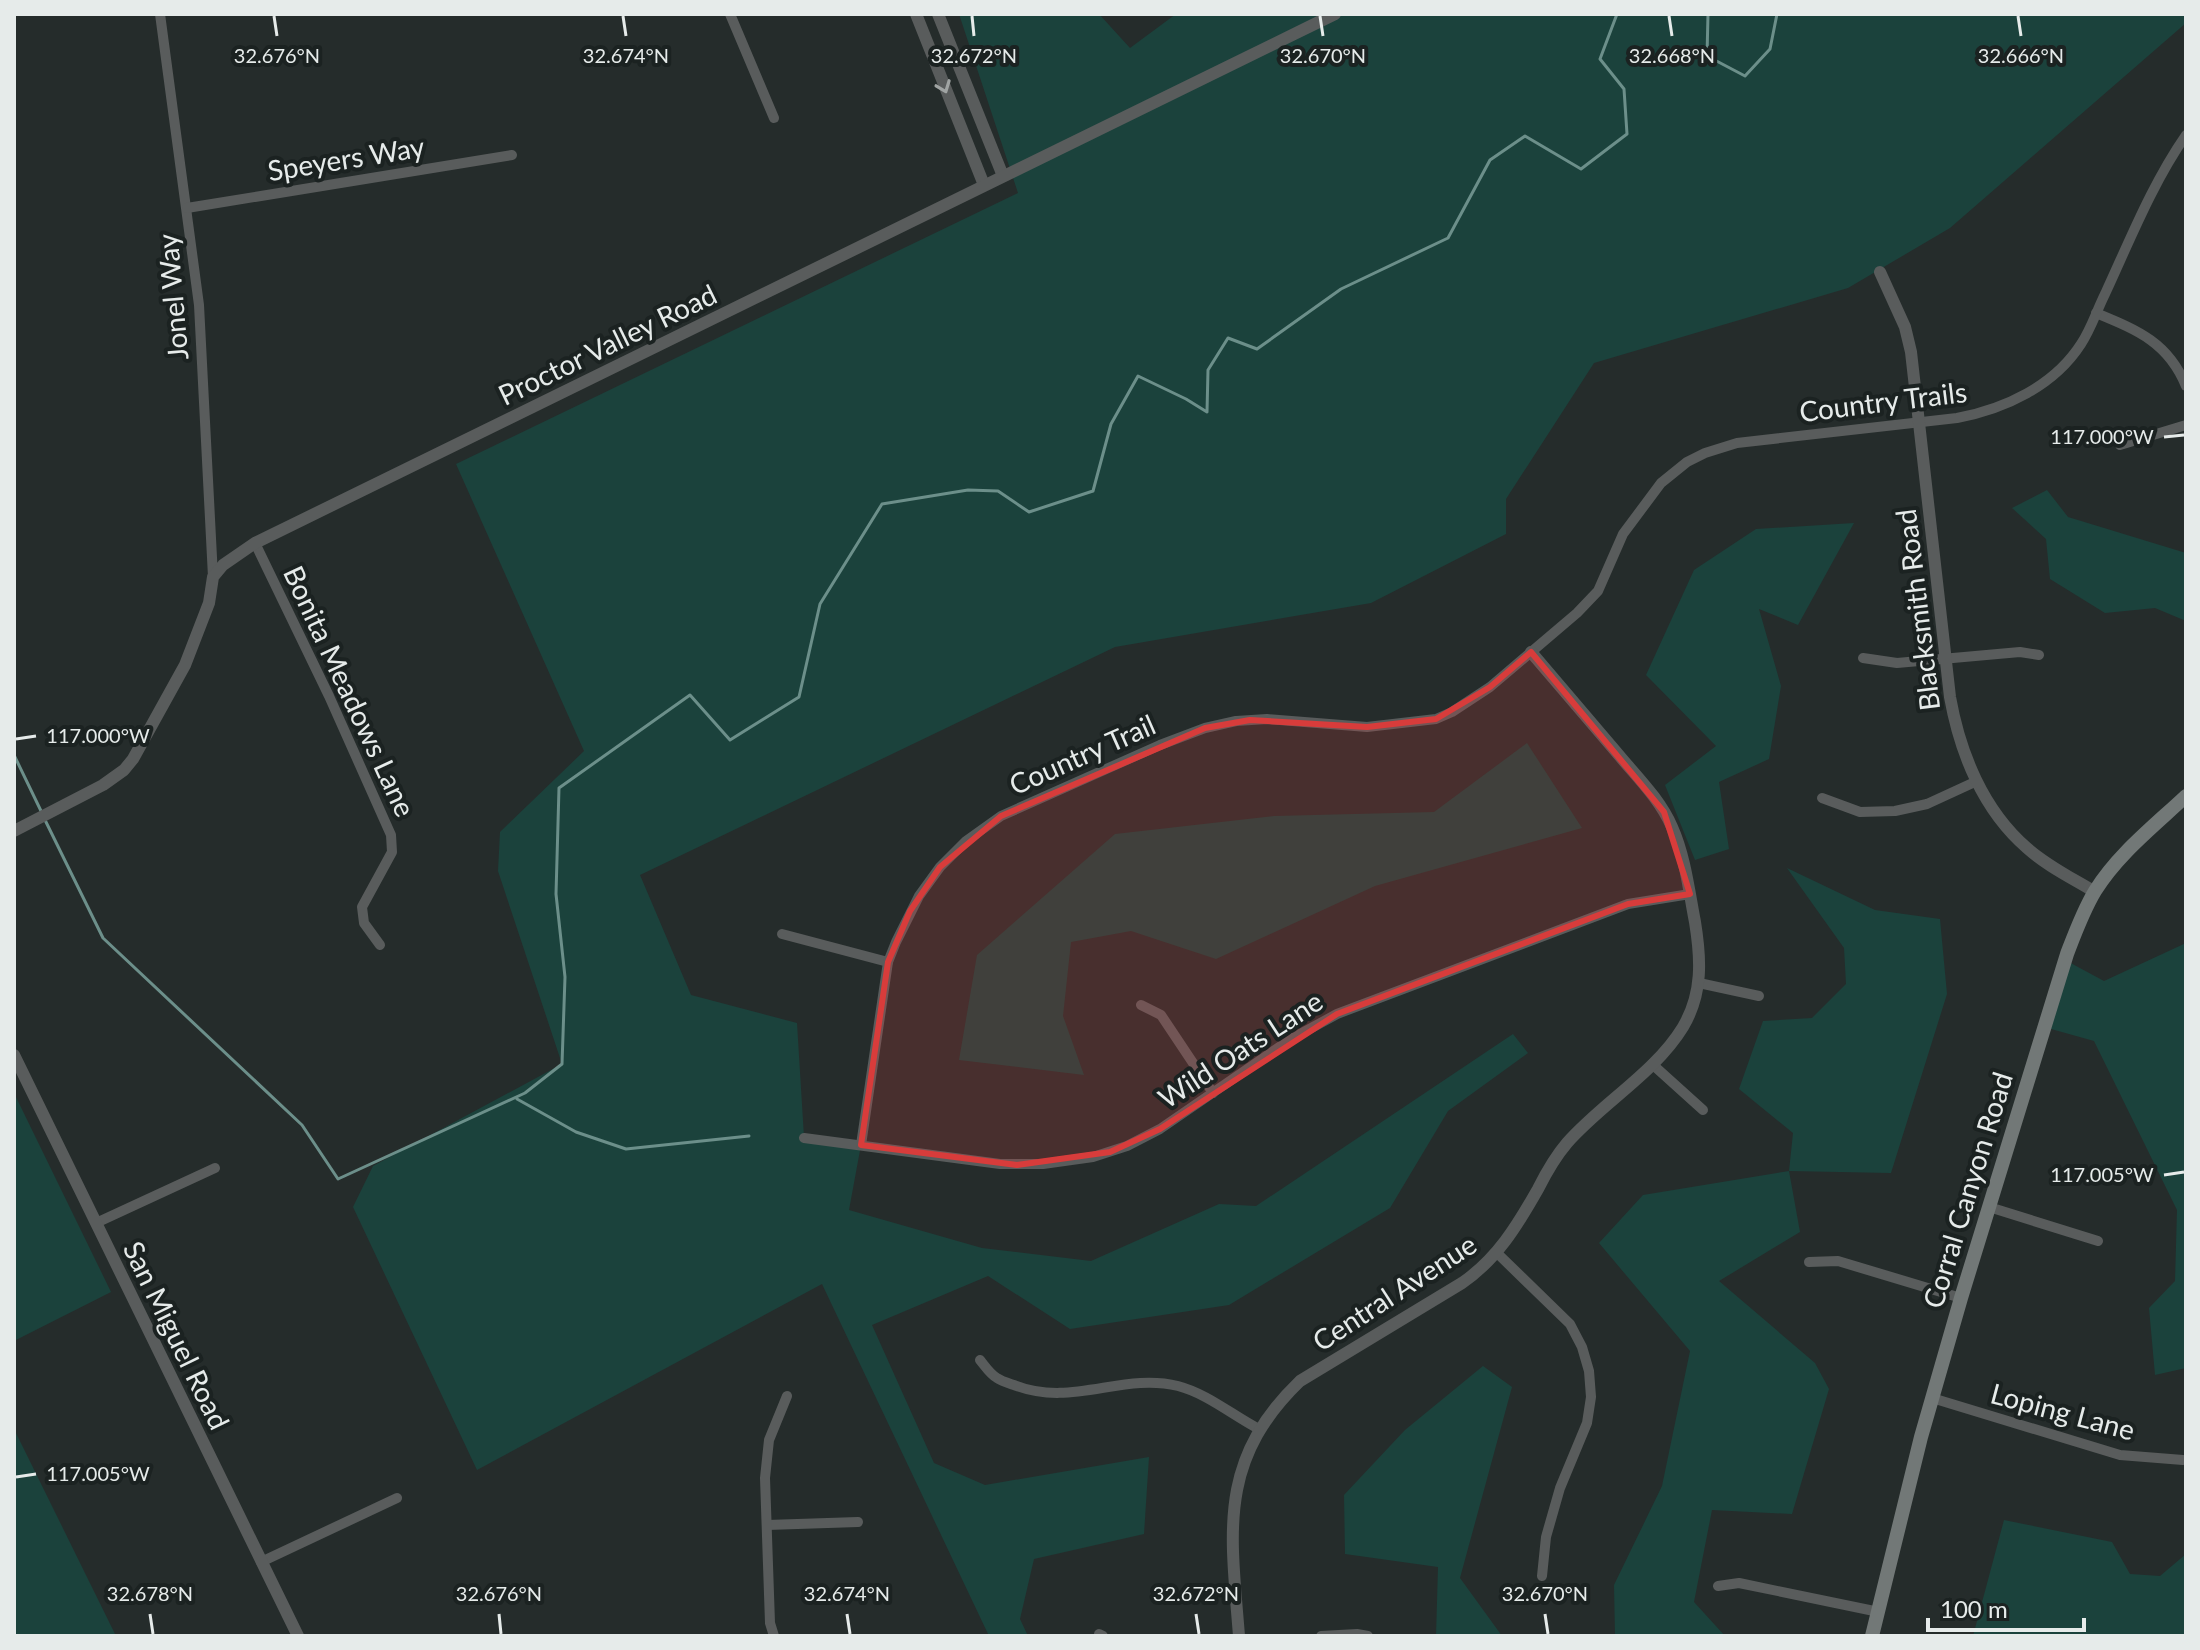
<svg xmlns="http://www.w3.org/2000/svg" width="2200" height="1650" font-family="Lato,sans-serif">
<style>
.green{fill:#1b423c}
.lines{fill:none;stroke-linecap:round;stroke-linejoin:round}
.stream{stroke:#6c8f8a;stroke-width:3}
.minor{stroke:#595c5c;stroke-width:10}
.tertiary{stroke:#595c5c;stroke-width:12}
.secondary{stroke:#727877;stroke-width:14}
.oneway{stroke:#a0a4a3}
.marked{fill:#d83c3b;fill-opacity:0.2;stroke:#d83c3b;stroke-width:6;stroke-linejoin:round}
.ticks{fill:none;stroke:#e6ebea;stroke-width:3}
.labels{text-anchor:middle;dominant-baseline:central;stroke-width:8;stroke-linejoin:round;paint-order:stroke}
.street-label{font-size:28px;fill:#e6ebea;stroke:#1b2221}
.ticks-label{font-size:20px;text-anchor:middle;fill:#e6ebea;stroke:#1b2221;stroke-width:8;stroke-linejoin:round;paint-order:stroke}
</style>
<rect width="100%" height="100%" fill="#252c2b"/>
<g class="green">
<path d="M959,14H1099L1130,48L1176,14H2186V23L1950,228L1848,288L1594,363L1506,499V534L1371,603L1115,647L640,875L691,995L797,1023L804,1137L861,1145L849,1210L982,1248L1091,1261L1219,1204L1256,1206L1513,1034L1528,1053L1448,1111L1390,1208L1229,1305L1070,1329L988,1276L872,1325L934,1463L985,1485L1149,1457L1144,1534L1034,1559L1020,1619L1028,1636H989L822,1284L477,1470L353,1207L373,1166L562,1064L498,871L500,832L584,751L456,464L1018,193Z"/>
<path d="M2047,490L2068,517L2186,553V621L2155,608L2105,613L2050,579L2046,539L2012,508Z"/>
<path d="M1854,523L1798,625L1759,609L1781,686L1769,759L1719,782L1729,849L1695,860L1665,785L1716,746L1646,675L1694,570L1756,529Z"/>
<path d="M1527,743L1582,828L1375,886L1216,959L1131,931L1071,942L1063,1016L1084,1075L959,1060L977,955L1115,834L1274,816L1434,812Z"/>
<path d="M1787,868L1875,910L1940,919L1947,994L1891,1173L1789,1171L1800,1232L1719,1281L1815,1363L1829,1389L1792,1514L1712,1510L1694,1602L1725,1636H1615L1614,1585L1662,1486L1690,1351L1599,1243L1643,1195L1789,1171L1793,1133L1739,1089L1763,1021L1812,1018L1846,984L1844,948Z"/>
<path d="M2186,943V1368L2155,1375L2149,1308L2175,1281L2177,1210L2094,1041L2044,1027L2065,960L2104,981Z"/>
<path d="M14,1093L111,1292L14,1341Z"/>
<path d="M1483,1366L1512,1387L1460,1578L1502,1636H1436L1438,1567L1345,1554L1344,1495L1405,1430Z"/>
<path d="M14,1429L116,1636H14Z"/>
<path d="M2004,1520L2112,1542L2130,1574L2160,1576L2186,1554V1636H1973Z"/>
</g>
<g class="lines">
<g class="stream">
<path d="M1708,14L1707,56L1745,76L1770,49L1777,14"/>
<path d="M14,755L42,813"/>
<path d="M45,820L103,938L302,1125L338,1179L525,1093L562,1064L565,977L556,894L559,788L690,695L730,740L799,697L820,604L882,504L968,490L998,491L1029,512L1093,491L1111,424L1138,376L1186,399L1207,412L1208,370L1228,338L1257,349L1341,289L1448,238L1490,160L1525,136L1581,169L1627,134L1624,89L1600,59L1617,14"/>
<path d="M517,1099L576,1132L626,1149L749,1136"/>
</g>
<g class="minor">
<path d="M160,14L199,305L213,577"/>
<path d="M730,14L774,118"/>
<path d="M187,208L512,155"/>
<path d="M2096,313C2137,330 2168,342 2186,386"/>
<path d="M2120,445L2186,425"/>
<path d="M255,543L329,696L391,835L392,852L362,907L364,923L380,945"/>
<path d="M1863,658L1897,663L2020,652L2039,655"/>
<path d="M1822,798L1860,812L1895,811L1927,804L1977,781"/>
<path d="M782,934L888,962"/>
<path d="M1699,983L1759,996"/>
<path d="M1141,1005L1161,1015L1213,1093"/>
<path d="M1652,1064L1703,1110"/>
<path d="M804,1138L1000,1164H1043L1093,1157L1127,1146L1160,1129L1291,1039L1337,1014L1628,904L1690,894"/>
<path d="M861,1145L888,962L896,942L919,896L940,867L966,841L1001,816L1160,745L1205,728L1236,721L1267,719L1367,727L1436,719L1452,712L1490,687L1577,613L1598,591L1623,534L1661,483L1687,462L1705,453L1737,443L1957,418C2005,409 2054,386 2081,344C2091,329 2097,310 2105,294C2130,240 2152,184 2186,135"/>
<path d="M1989,1207L2098,1241"/>
<path d="M96,1223L215,1168"/>
<path d="M1497,1253L1570,1324L1582,1347L1589,1371L1591,1397L1587,1423L1560,1488L1546,1537L1542,1576"/>
<path d="M1809,1262L1838,1261L1961,1298"/>
<path d="M980,1360C985,1366 990,1374 997,1378C1001,1381 1008,1383 1014,1385C1072,1408 1122,1372 1178,1386C1208,1394 1232,1415 1259,1429"/>
<path d="M1932,1398L2120,1455L2183,1460"/>
<path d="M767,1525L858,1522"/>
<path d="M261,1562L397,1498"/>
<path d="M1718,1586L1739,1583L1879,1612"/>
<path d="M1099,1634L1103,1636"/>
<path d="M774,1636L770,1623L765,1478L769,1440L787,1396"/>
<path d="M1321,1636L1357,1634L1368,1636"/>
</g>
<g class="tertiary">
<path d="M916,14L984,185"/>
<path d="M938,14L1003,176"/>
<path d="M1880,272L1905,327L1911,352L1950,697C1960,753 1983,810 2027,848C2047,866 2072,878 2095,892"/>
<path d="M14,831L103,785L124,770L133,759L185,665L209,603L213,577L223,565L255,543L1335,14"/>
<path d="M14,1055L298,1636"/>
<path d="M1239,1636C1231,1532 1217,1461 1300,1381L1462,1283C1497,1259 1517,1226 1538,1189C1546,1173 1555,1157 1567,1143C1602,1103 1655,1073 1683,1027C1703,993 1701,959 1695,922C1689,891 1685,856 1672,827C1660,799 1637,777 1618,754C1589,720 1560,686 1531,652"/>
</g>
<path class="secondary" d="M1872,1636L1921,1437L1961,1298L2067,954C2075,933 2083,911 2095,891C2118,854 2154,826 2186,796"/>
</g>
<defs><path id="oneway-chevron" d="M-2-3.5L2.5 0L-2 3.5" fill="none" stroke-width="1.6" stroke-linecap="round" stroke-linejoin="round" transform="scale(2)"/></defs>
<use class="oneway" href="#oneway-chevron" transform="translate(944 87) rotate(69)"/>
<path class="marked" d="M1531,652L1664,812L1690,894L1628,904L1337,1014L1160,1129L1110,1152L1017,1165L861,1145L888,962L910,911L940,867L1001,816L1205,728L1250,720L1367,727L1436,719L1490,687Z"/>
<path class="ticks" d="M274,16L277,36M623,16L626,36M972,16L974,36M1320,16L1323,36M1669,16L1672,36M2018,16L2021,36M2164,437L2184,435M16,739L36,736M2164,1175L2184,1172M16,1477L36,1474M150,1614L153,1634M499,1614L501,1634M847,1614L850,1634M1196,1614L1199,1634M1545,1614L1548,1634"/>
<g class="labels">
<g class="street-label">
<text transform="translate(346 158) rotate(-9)">Speyers Way</text>
<text transform="translate(172 297) rotate(-95)">Jonel Way</text>
<text transform="translate(607 344) rotate(-26)">Proctor Valley Road</text>
<text transform="translate(1883 401) rotate(-7)">Country Trails</text>
<text transform="translate(1917 610) rotate(-97)">Blacksmith Road</text>
<text transform="translate(350 691) rotate(65)">Bonita Meadows Lane</text>
<text transform="translate(1082 754) rotate(-24)">Country Trail</text>
<text transform="translate(1240 1049) rotate(-33)">Wild Oats Lane</text>
<text transform="translate(1967 1190) rotate(-73)">Corral Canyon Road</text>
<text transform="translate(1394 1292) rotate(-33)">Central Avenue</text>
<text transform="translate(177 1335) rotate(64)">San Miguel Road</text>
<text transform="translate(2063 1411) rotate(15)">Loping Lane</text>
</g>
</g>
<g class="ticks-label">
<text x="277" y="63">32.676°N</text>
<text x="626" y="63">32.674°N</text>
<text x="974" y="63">32.672°N</text>
<text x="1323" y="63">32.670°N</text>
<text x="1672" y="63">32.668°N</text>
<text x="2021" y="63">32.666°N</text>
<text x="2102" y="444">117.000°W</text>
<text x="98" y="743">117.000°W</text>
<text x="2102" y="1182">117.005°W</text>
<text x="98" y="1481">117.005°W</text>
<text x="150" y="1601">32.678°N</text>
<text x="499" y="1601">32.676°N</text>
<text x="847" y="1601">32.674°N</text>
<text x="1196" y="1601">32.672°N</text>
<text x="1545" y="1601">32.670°N</text>
</g>
<rect width="2200" height="1650" fill="none" stroke="#e6ebea" stroke-width="32"/>
<path d="M1928 1618v12h156v-12" fill="none" stroke="#e6ebea" stroke-width="4"/>
<text x="1940" y="1618" font-size="24" fill="#e6ebea" stroke="#1b2221" stroke-width="6" paint-order="stroke">100 m</text>
</svg>
